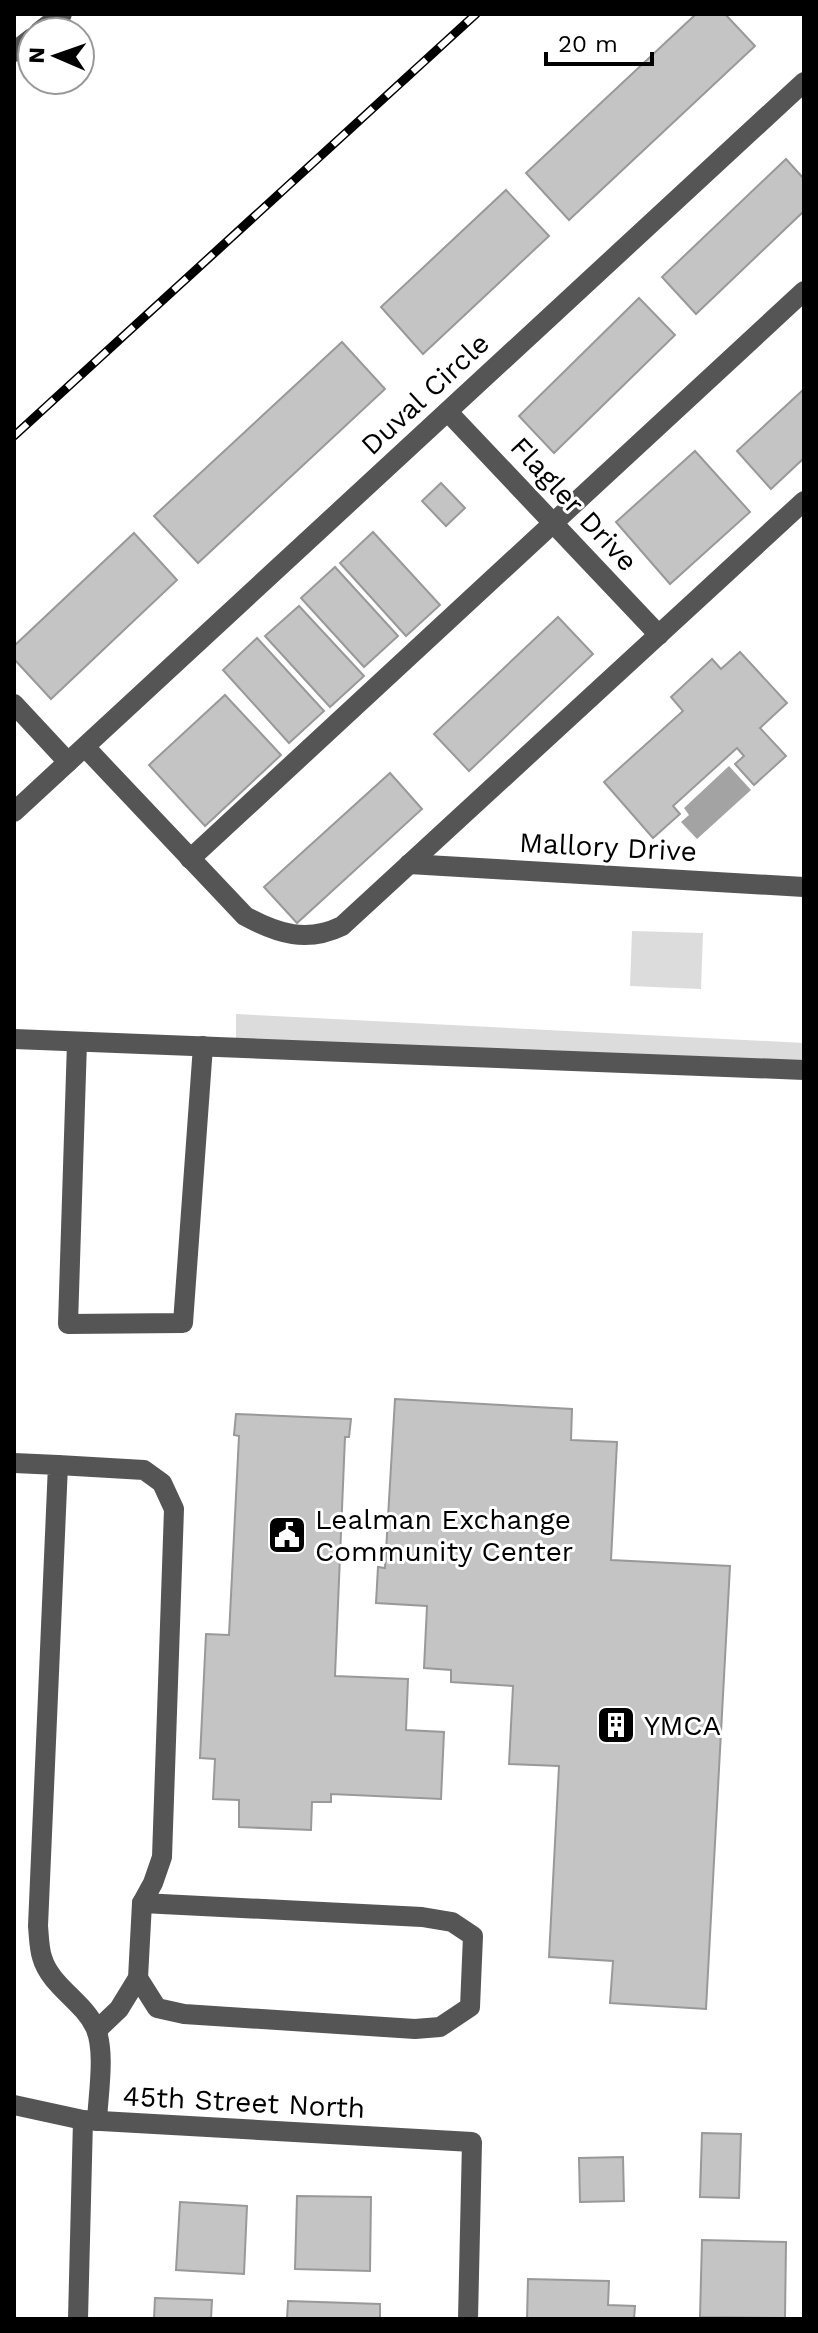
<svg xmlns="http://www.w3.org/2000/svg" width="818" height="2333" font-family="'Work Sans',sans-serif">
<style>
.green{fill:#dcdcdc}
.water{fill:#a3a3a3}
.building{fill:#c4c4c4;stroke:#999;stroke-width:2}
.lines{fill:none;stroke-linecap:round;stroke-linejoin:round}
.minor{stroke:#555;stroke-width:20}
.rail-casing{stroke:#000;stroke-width:9}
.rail{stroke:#fff;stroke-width:6;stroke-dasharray:18;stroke-linecap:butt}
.labels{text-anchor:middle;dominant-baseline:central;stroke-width:6;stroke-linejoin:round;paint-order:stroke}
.street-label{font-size:28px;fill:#000;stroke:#fff}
.poi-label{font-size:28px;fill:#000;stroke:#fff;text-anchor:start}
</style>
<rect width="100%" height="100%" fill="#fff"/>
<g class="green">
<path d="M632,931L703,933L701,989L630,986Z"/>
<path d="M236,1014L804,1043V1074L236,1047Z"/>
</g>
<path class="water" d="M729,766L751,790L697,839L681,822L689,815L684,808Z"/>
<g class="building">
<path d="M696,14H725L755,46L569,220L526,173Z"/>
<path d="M786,159L804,179V211L696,314L662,277Z"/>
<path d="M506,190L549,236L423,354L381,307Z"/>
<path d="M639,298L675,335L554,453L519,416Z"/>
<path d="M342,342L385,389L198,563L154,516Z"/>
<path d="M804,389V458L771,489L737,451Z"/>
<path d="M695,451L750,512L670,584L616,522Z"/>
<path d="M441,483L465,508L446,526L422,501Z"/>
<path d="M373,532L440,605L406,636L340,563Z"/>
<path d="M134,533L177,580L51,699L14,659V646Z"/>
<path d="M335,567L398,636L364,667L301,598Z"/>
<path d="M299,606L364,676L330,707L265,636Z"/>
<path d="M558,617L593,654L469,771L434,734Z"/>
<path d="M257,638L324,711L289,743L223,670Z"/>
<path d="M740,652L787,703L760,728L786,756L754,785L735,764L744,756L737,748L673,806L680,814L653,838L604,782L683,711L671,697L712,659L721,669Z"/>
<path d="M225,695L281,755L205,826L149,765Z"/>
<path d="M390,773L422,809L297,923L264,887Z"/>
<path d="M395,1399L572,1409L571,1440L617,1442L611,1560L730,1566L706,2009L610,2003L613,1961L549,1957L559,1766L509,1764L513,1686L451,1682V1670L424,1668L427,1606L376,1603L378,1567L385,1568Z"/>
<path d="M236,1414L351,1419L349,1437H345L335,1676L408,1679L406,1730L444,1732L441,1799L331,1794V1802H312L311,1830L239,1827V1800L213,1799L215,1759L200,1758L206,1634L229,1635L239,1436L234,1435Z"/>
<path d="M702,2133L741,2134L739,2198L700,2197Z"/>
<path d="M623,2157L624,2201L580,2202L579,2158Z"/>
<path d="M297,2196L371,2197L370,2271L295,2269Z"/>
<path d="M180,2202L247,2206L244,2274L176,2270Z"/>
<path d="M702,2240L786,2242L785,2318L700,2317Z"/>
<path d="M528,2279L609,2281L608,2305L635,2306L634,2319H527Z"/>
<path d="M155,2298L212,2300L211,2319H154Z"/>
<path d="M288,2301L380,2304V2319H287Z"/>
</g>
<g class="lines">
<g class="minor">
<path d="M39,32L62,14"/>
<path d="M14,52L32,38"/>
<path d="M448,412L659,635"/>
<path d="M14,704L68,762"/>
<path d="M85,747L245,916C278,934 307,943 342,926L804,501"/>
<path d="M14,812L804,82"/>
<path d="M190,859L804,291"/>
<path d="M409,864L804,887"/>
<path d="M14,1039L804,1070"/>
<path d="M77,1042L68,1324L183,1323L203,1046"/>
<path d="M14,1463L58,1465L38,1926C39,1936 39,1948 42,1957C50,1986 83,2001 95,2027C106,2051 98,2095 97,2121"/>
<path d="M58,1465L144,1470L162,1483L174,1509L162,1857L153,1883L142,1903L138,1978L119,2009L97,2030"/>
<path d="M138,1978L157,2008L184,2014L415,2029L440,2027L470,2007L473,1936L452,1922L422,1917L142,1903"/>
<path d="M14,2105L83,2120L472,2142L468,2319"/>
<path d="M78,2319L83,2120"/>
</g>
<g class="rail-casing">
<path id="rail" d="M14,436L476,14"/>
</g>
<use href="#rail" class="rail"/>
</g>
<defs>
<g id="civic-square" transform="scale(2)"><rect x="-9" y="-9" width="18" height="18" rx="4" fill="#000" stroke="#fff"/><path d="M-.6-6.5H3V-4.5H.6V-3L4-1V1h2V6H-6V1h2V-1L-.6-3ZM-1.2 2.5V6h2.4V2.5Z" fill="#fff"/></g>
<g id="building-square" transform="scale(2)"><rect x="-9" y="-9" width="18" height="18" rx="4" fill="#000" stroke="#fff"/><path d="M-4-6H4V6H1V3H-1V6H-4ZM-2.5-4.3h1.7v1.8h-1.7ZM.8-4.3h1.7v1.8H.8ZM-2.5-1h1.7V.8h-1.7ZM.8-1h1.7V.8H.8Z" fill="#fff"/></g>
</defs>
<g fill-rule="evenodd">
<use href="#civic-square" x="287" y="1535"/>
<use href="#building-square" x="616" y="1725"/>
</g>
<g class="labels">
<g class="street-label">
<text transform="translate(425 394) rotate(-43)">Duval Circle</text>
<text transform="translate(574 504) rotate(47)">Flagler Drive</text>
<text transform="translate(608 847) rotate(3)">Mallory Drive</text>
<text transform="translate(244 2102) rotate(3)">45th Street North</text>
</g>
<g class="poi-label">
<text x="315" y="1519">Lealman Exchange<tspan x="315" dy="32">Community Center</tspan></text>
<text x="644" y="1725">YMCA</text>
</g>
</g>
<rect width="818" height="2333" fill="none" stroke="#000000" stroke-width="32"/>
<g transform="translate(56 56) rotate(272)"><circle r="38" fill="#ffffff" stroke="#999999" stroke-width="2"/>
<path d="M0-6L14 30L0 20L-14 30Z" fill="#000000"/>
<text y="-12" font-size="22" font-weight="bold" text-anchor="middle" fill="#000000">N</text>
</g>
<path d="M546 52v12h106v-12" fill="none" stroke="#000000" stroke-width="4"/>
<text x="558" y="52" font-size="24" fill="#000000" stroke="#ffffff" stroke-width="6" paint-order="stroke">20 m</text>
</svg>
